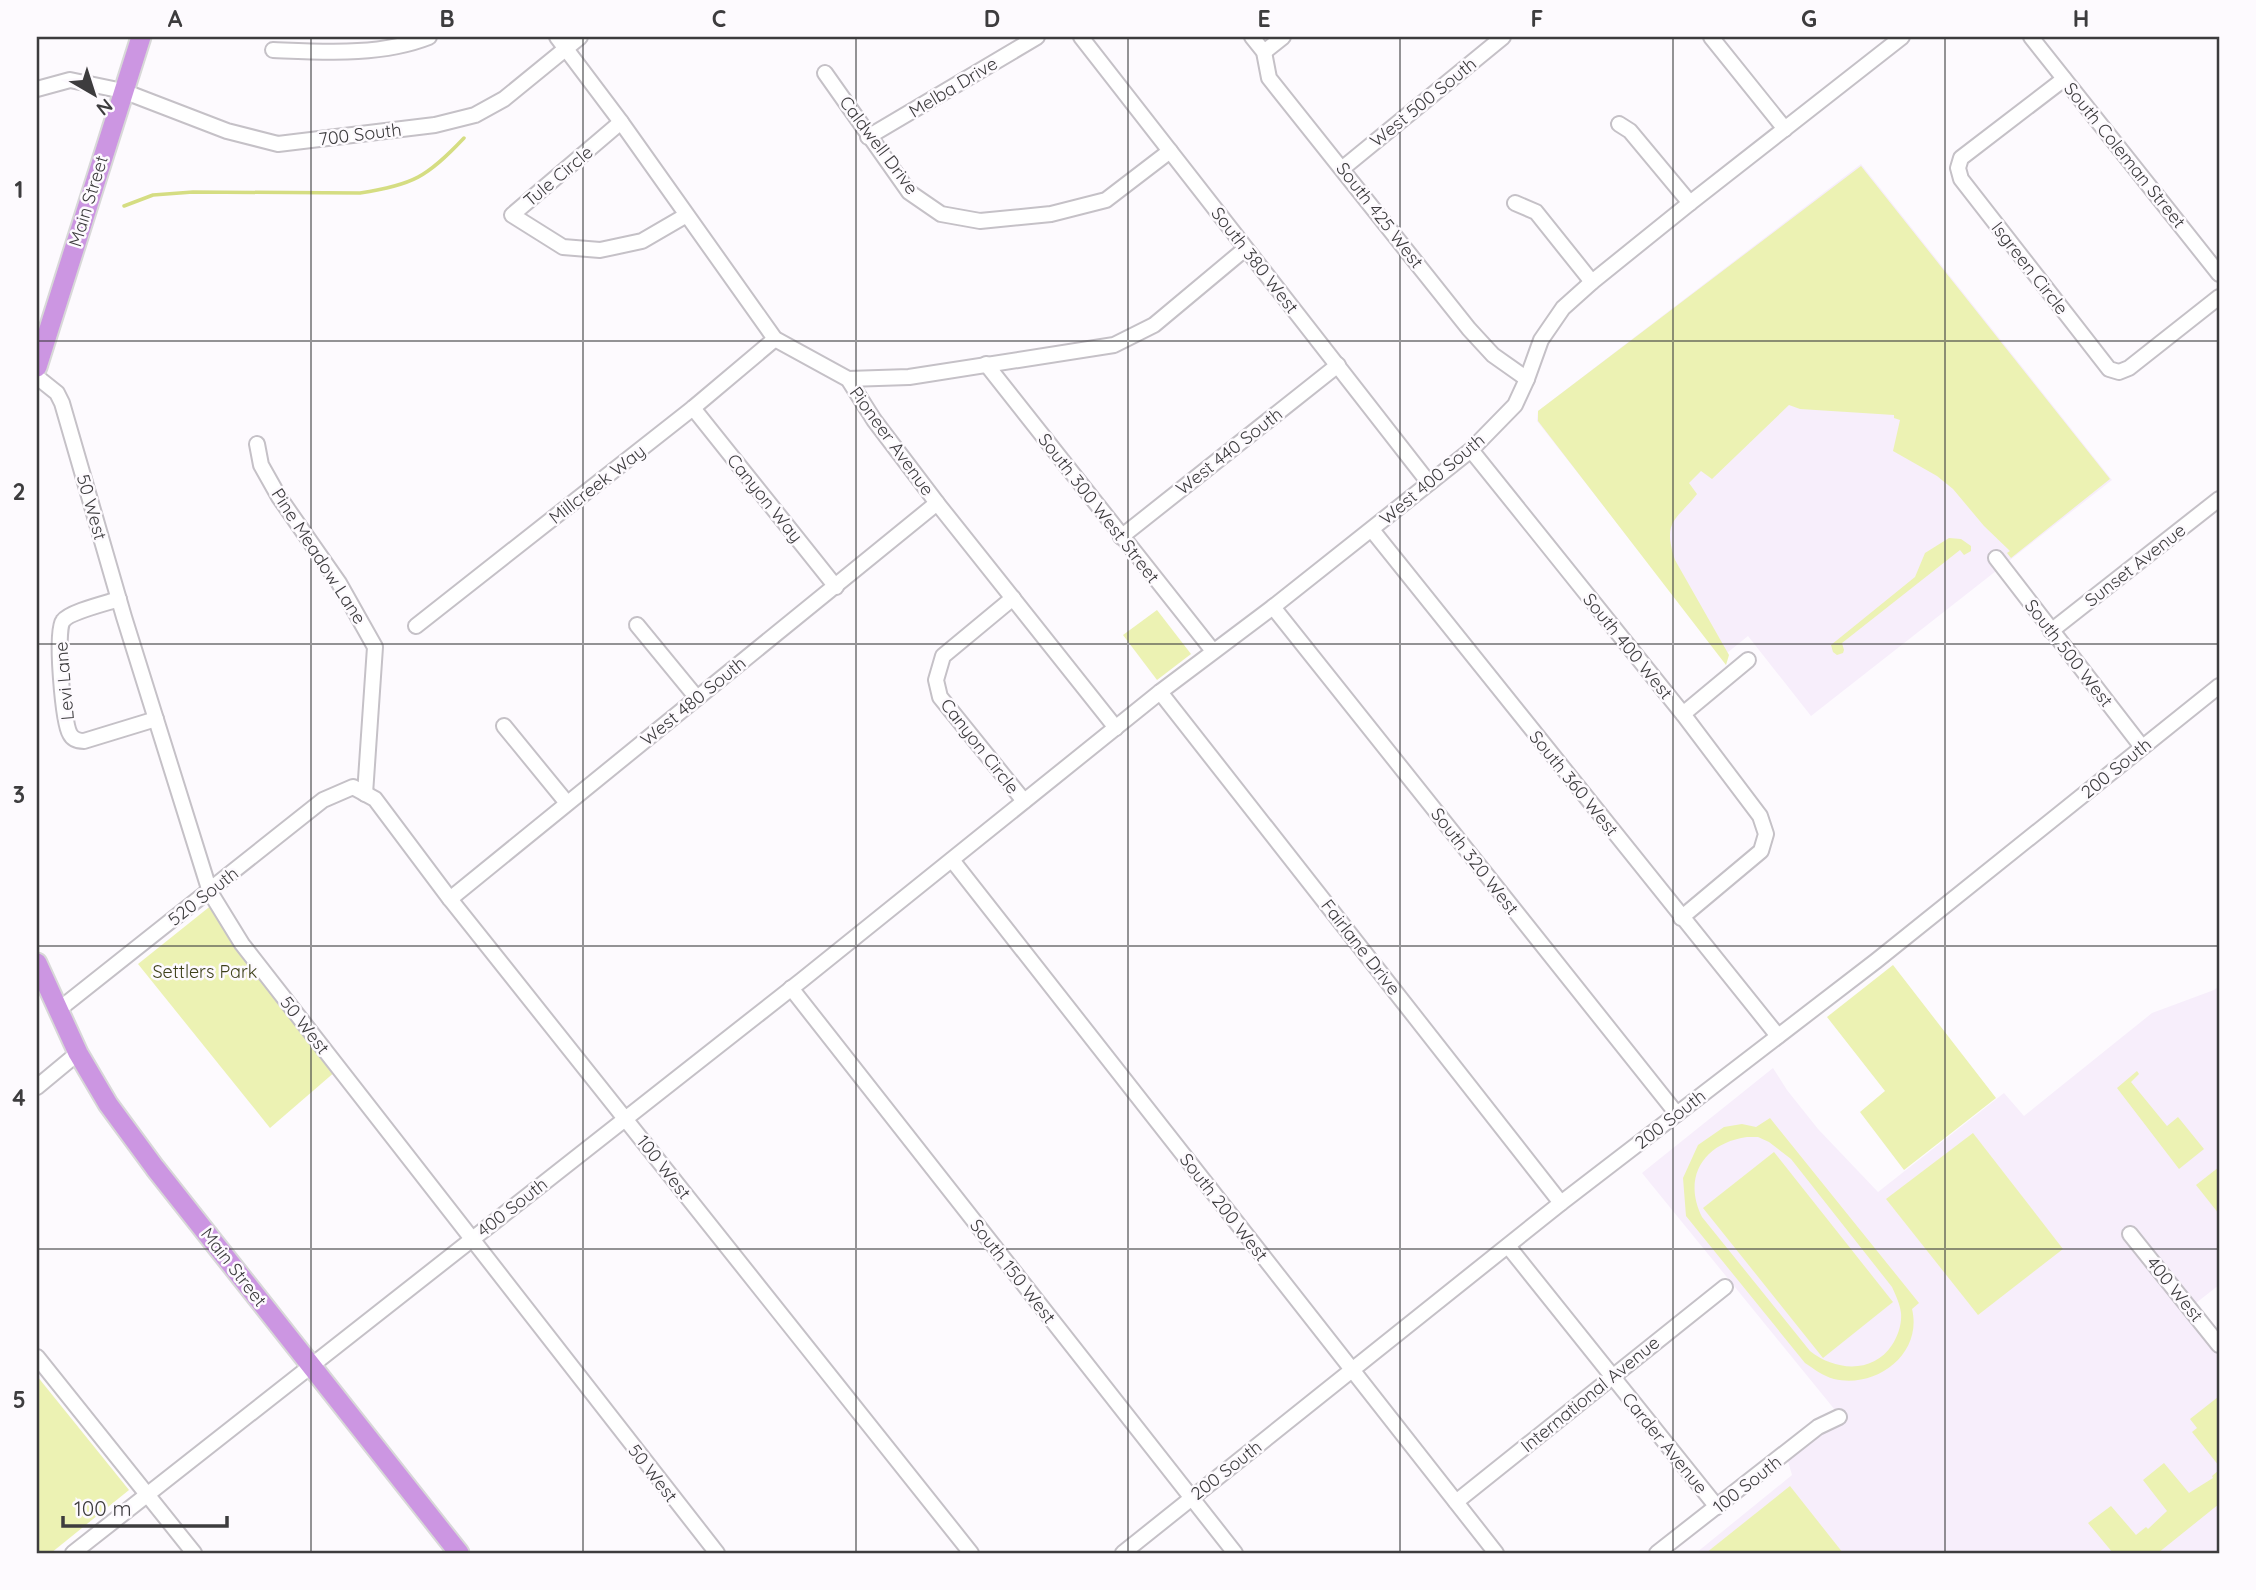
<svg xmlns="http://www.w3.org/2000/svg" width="2256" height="1590" font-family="Quicksand,sans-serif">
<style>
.built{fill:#f7eefb}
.green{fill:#ecf2b3;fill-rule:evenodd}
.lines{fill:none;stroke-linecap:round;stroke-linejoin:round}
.stream{stroke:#d5dd82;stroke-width:3.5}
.minor-casing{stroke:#c5c1c7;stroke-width:18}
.highway-casing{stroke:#d8d8d8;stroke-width:23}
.minor{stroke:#fff;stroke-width:14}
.highway{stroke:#cc96e2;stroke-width:19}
.grid{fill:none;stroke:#3d3c3e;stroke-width:2;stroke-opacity:0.55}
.labels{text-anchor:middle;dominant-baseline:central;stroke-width:5;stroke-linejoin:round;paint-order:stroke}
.street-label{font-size:18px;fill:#3d3c3e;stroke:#fdfafe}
.park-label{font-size:18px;fill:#3e411a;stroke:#fdfafe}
.neatline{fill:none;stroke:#3d3c3e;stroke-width:2.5}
.grid-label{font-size:23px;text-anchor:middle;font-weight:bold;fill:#3d3c3e}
</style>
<rect width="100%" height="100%" fill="#fdfafe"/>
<g class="built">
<path d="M1861,164L2112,480L1811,716L1748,636L1722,657L1537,421L1538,411Z"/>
<path d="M2219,986V1285L2196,1303L2219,1332V1553H1696L1792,1475L1785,1451L1835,1410L1642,1173L1773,1068L1787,1090L1818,1129L1878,1192L2004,1093L2024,1116L2152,1013L2214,990Z"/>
</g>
<g class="green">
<path d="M1861,166L2110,479L2011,558L2007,553L2010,551L1984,526L1953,489L1937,476L1893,451L1900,420L1894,418V415L1800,409L1789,405L1712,479L1701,471L1689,483L1697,494C1676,521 1662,520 1675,560L1729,655L1726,665L1538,421V411Z"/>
<path d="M1949,538L1961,539L1971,546V551L1964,555L1960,550L1842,643L1844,650L1843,653L1837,655L1833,652L1831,645L1915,577L1925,553Z"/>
<path d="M1157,610L1191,654L1157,680L1123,635Z"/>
<path d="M213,904L336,1071L270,1128L138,964Z"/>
<path d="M1893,965L1996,1098L1904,1170L1860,1112L1885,1091L1827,1017Z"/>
<path d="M2137,1071L2139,1074L2131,1082L2167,1126L2178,1117L2204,1149L2179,1169L2117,1088Z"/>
<path d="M1770,1118L1919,1303L1912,1309C1923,1354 1876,1389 1834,1379C1823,1376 1814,1369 1805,1363L1686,1216L1683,1178L1698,1145L1724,1127L1742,1124L1756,1127ZM1747,1137H1758L1769,1142L1791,1159L1892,1287C1896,1296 1900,1304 1901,1313C1902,1324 1898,1336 1892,1345C1873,1374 1835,1371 1810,1351L1702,1217C1682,1177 1704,1143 1747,1137Z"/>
<path d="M1973,1133L2063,1249L1978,1315L1886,1199Z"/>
<path d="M1774,1152L1893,1302L1823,1358L1703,1208Z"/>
<path d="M2219,1167V1214L2196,1185Z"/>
<path d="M37,1376L129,1490L51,1553H37Z"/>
<path d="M2218,1397L2219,1398V1466L2192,1432L2197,1428L2190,1419Z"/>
<path d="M2164,1463L2189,1493L2213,1478L2212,1476L2219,1470V1504L2158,1553H2113L2088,1523L2111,1506L2136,1535L2146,1527L2148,1529L2167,1511L2143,1480Z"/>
<path d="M1790,1486L1843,1553H1706Z"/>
</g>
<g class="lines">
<path class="stream" d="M124,206L153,195L193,192L360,193C413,185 427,177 464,138"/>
<g class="minor-casing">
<g id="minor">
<path d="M557,37L621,122L775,339L848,379L874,420L937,503L1116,728"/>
<path d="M1081,37L1429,483"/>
<path d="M1252,37L1264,52L1269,78L1469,329L1493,355L1527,379"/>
<path d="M1711,37L1785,129"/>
<path d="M2031,37L2219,274"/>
<path d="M273,50C324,52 381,56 429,37"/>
<path d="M1264,52L1283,37"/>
<path d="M825,73L909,192L941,214L980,221L1051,214L1106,200L1170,151"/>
<path d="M2064,79L1961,158L1958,168L1961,179L2109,369L2119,372L2129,368L2219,297"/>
<path d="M37,89L70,80L123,91L227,131L278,144L435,125L475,115L504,99L580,37"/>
<path d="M621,122L512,215L563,247L600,250L642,241L685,216"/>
<path d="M1619,124L1630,131L1690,203"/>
<path d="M868,137L1037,37"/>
<path d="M1343,168L1503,37"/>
<path d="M1515,203L1536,212L1592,282"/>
<path d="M986,364L1213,651"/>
<path d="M37,377L57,393L62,403L124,617L210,892L242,944L717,1553"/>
<path d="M848,379L909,377L1114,345L1154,325L1245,249"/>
<path d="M693,408L836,587"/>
<path d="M257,444L261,465L279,497L339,583L375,647L365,794"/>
<path d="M1471,450L1683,714L1760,816L1766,834L1761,851L1681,918"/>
<path d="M1372,530L1778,1036"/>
<path d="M1121,537L1338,365"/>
<path d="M1996,558L2142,747"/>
<path d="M1013,598L943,656L936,680L940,697L1024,801"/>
<path d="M119,599C107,603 69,612 63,621C55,631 63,723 70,734C73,740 79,741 84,741L156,719"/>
<path d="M1273,607L1677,1114"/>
<path d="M637,625L697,698"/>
<path d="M416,626L693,408L775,339"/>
<path d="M2051,631L2219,499"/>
<path d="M1160,692L1561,1203"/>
<path d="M1683,714L1748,660"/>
<path d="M504,726L567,803"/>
<path d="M952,860L1496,1553"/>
<path d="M450,899L937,503"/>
<path d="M791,988L1235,1553"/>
<path d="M57,1011L323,800L353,787L375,799L450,899L971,1553"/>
<path d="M37,1087L78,1053"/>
<path d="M2130,1234L2219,1345"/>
<path d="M1508,1246L1717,1507"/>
<path d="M37,1357L194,1553"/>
<path d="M1456,1502L1725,1287"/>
<path d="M73,1553L802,980L1160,692L1273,607L1471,450L1515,405L1527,379L1541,340L1563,308L1592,282L1690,203L1902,37"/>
<path d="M1123,1553L1561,1203L1876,961L2219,686"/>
<path d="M1657,1553L1818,1427L1839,1417"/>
</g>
</g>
<g class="highway-casing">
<g id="highway">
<path d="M37,367L141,37"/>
<path d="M37,963L78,1053L108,1104L155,1168L459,1553"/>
</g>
</g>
<use href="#minor" class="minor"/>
<use href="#highway" class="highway"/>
</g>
<path class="grid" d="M311,37V1553M583,37V1553M856,37V1553M1128,37V1553M1400,37V1553M1673,37V1553M1945,37V1553M37,341H2219M37,644H2219M37,946H2219M37,1249H2219"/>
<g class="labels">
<g class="street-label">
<text transform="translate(953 87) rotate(-31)">Melba Drive</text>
<text transform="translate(1423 102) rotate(-39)">West 500 South</text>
<text transform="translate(360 134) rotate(-7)">700 South</text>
<text transform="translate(879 145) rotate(53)">Caldwell Drive</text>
<text transform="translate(2125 155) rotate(51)">South Coleman Street</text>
<text transform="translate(558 176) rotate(-40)">Tule Circle</text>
<text transform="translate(88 201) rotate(-73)">Main Street</text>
<text transform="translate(1380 215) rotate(52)">South 425 West</text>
<text transform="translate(1255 260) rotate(52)">South 380 West</text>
<text transform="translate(2030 268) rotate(52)">Isgreen Circle</text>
<text transform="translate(892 441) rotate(54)">Pioneer Avenue</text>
<text transform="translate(1229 451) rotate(-38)">West 440 South</text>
<text transform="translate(1432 479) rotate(-40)">West 400 South</text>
<text transform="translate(597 484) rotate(-38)">Millcreek Way</text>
<text transform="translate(765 498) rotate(51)">Canyon Way</text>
<text transform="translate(92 507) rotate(74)">50 West</text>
<text transform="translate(1099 508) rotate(52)">South 300 West Street</text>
<text transform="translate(319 556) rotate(57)">Pine Meadow Lane</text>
<text transform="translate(2135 565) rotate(-38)">Sunset Avenue</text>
<text transform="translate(1628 646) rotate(51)">South 400 West</text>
<text transform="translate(2069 653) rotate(52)">South 500 West</text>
<text transform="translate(64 681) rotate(-95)">Levi Lane</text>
<text transform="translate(693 701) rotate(-39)">West 480 South</text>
<text transform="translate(980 746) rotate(52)">Canyon Circle</text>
<text transform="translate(2116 768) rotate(-39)">200 South</text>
<text transform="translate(1574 783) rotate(51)">South 360 West</text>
<text transform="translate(1475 861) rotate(52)">South 320 West</text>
<text transform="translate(203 896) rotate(-38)">520 South</text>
<text transform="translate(1361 947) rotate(52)">Fairlane Drive</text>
<text transform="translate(305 1025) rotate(52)">50 West</text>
<text transform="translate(1670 1119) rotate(-38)">200 South</text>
<text transform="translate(664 1167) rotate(52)">100 West</text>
<text transform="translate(512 1207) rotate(-38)">400 South</text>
<text transform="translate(1224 1207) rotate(52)">South 200 West</text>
<text transform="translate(234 1267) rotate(52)">Main Street</text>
<text transform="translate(1013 1271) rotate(52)">South 150 West</text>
<text transform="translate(2175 1289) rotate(51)">400 West</text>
<text transform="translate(1590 1394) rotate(-39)">International Avenue</text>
<text transform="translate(1665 1443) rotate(51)">Carder Avenue</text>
<text transform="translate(1226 1470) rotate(-38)">200 South</text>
<text transform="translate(653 1473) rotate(52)">50 West</text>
<text transform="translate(1747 1484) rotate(-38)">100 South</text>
</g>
<g class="park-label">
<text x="205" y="971">Settlers Park</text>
</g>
</g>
<rect width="2256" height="1590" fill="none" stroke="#fdfafe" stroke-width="77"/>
<g transform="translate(94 94) rotate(141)" stroke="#fdfafe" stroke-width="5" paint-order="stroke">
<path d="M0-5L12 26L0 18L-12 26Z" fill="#3d3c3e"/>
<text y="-10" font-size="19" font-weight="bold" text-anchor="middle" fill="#3d3c3e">N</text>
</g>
<path d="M63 1516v10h164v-10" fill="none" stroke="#3d3c3e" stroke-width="3.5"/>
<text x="74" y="1516" font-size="21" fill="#3d3c3e" stroke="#fdfafe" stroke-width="5" paint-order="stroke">100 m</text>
<rect x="38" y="38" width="2180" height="1514" class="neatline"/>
<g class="grid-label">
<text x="175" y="27">A</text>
<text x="447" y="27">B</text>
<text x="719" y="27">C</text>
<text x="992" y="27">D</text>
<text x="1264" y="27">E</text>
<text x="1537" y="27">F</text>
<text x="1809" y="27">G</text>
<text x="2081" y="27">H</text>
<text x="19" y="198">1</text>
<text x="19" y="500">2</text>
<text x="19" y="803">3</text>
<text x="19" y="1106">4</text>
<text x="19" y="1408">5</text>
</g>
</svg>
